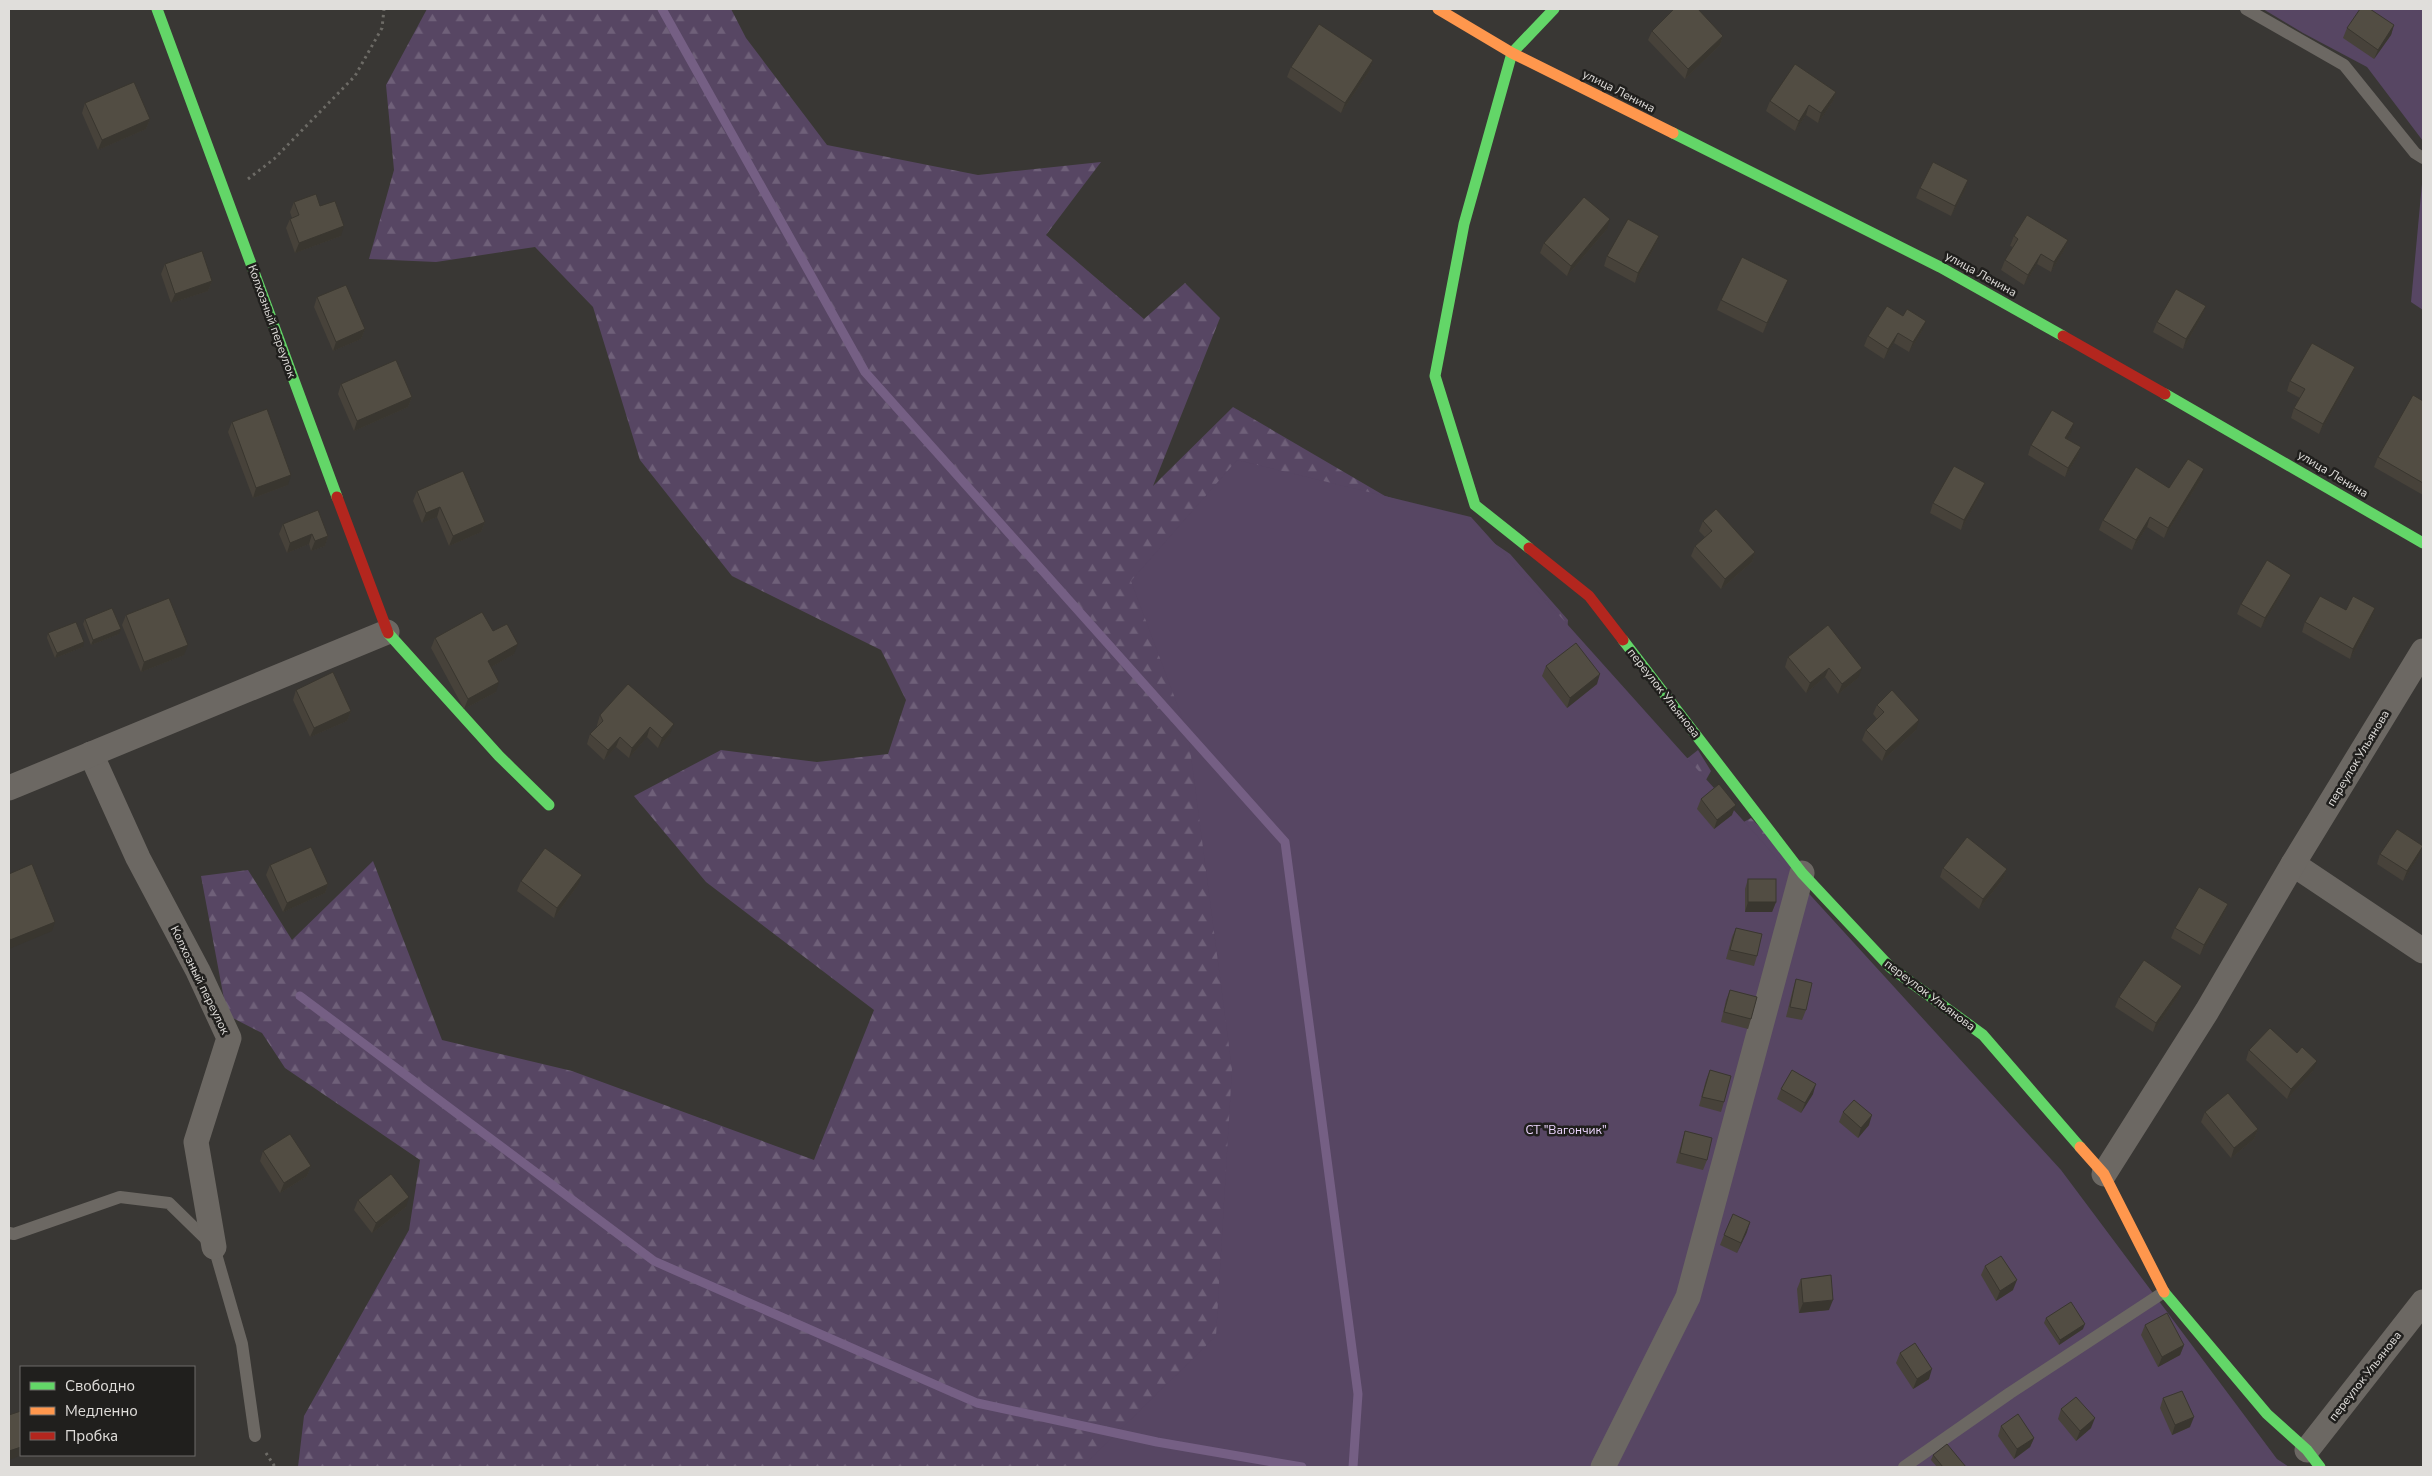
<svg xmlns="http://www.w3.org/2000/svg" width="2432" height="1476" font-family="'Nunito Sans',sans-serif">
<style>
.forest{fill:url(#forest-firs)}
.garden{fill:#574663}
.lines{fill:none;stroke-linecap:round;stroke-linejoin:round}
.stream{stroke:#755f84;stroke-width:9}
.path{stroke:#6d6b66;stroke-width:3;stroke-dasharray:2.5 4;stroke-linecap:butt}
.lane{stroke:#6c6863;stroke-width:12}
.street{stroke:#6c6863;stroke-width:25}
.fast{stroke:#63d668;stroke-width:11}
.slow{stroke:#ff974d;stroke-width:11}
.jam{stroke:#b3261e;stroke-width:11}
.wall{fill:#47423a}
.shaded-wall{fill:#39362f}
.building{fill:#524d43;stroke:#39362f}
.labels{text-anchor:middle;dominant-baseline:central;stroke-width:5;stroke-linejoin:round;paint-order:stroke}
.street-label{font-size:12px;fill:#e0dedb;stroke:#201f1d}
.park-label{font-size:12px;fill:#eed7ff;stroke:#201f1d}
</style>
<defs>
<pattern id="forest-firs" width="22" height="20" patternUnits="userSpaceOnUse" patternTransform="scale(1.25)"><rect width="22" height="20" fill="#574663"/><path d="M5 1l3.5 6h-7zM16 11l3.5 6h-7z" fill="#6f6079"/></pattern>
</defs>
<rect width="100%" height="100%" fill="#393734"/>
<path class="forest" d="M427,9H731L746,38L827,145L978,175L1101,162L1046,235L1144,319L1185,283L1220,318L1153,486L1233,407L1385,496L1457,518L1510,554L1568,620L1560,719L1565,855L1698,750L1711,771L1685,817L1705,843L1751,818L1794,862L1597,1467H298L304,1416L409,1230L420,1160L285,1068L262,1033L227,1015L201,876L248,870L292,940L373,861L442,1040L572,1071L814,1160L874,1010L706,882L634,796L721,750L817,762L888,754L906,700L881,650L732,576L640,460L593,307L535,247L436,262L369,259L394,170L386,85Z"/>
<g class="garden">
<path d="M2263,9H2423V141L2367,67L2303,33Z"/>
<path d="M2423,173V310L2411,302Z"/>
<path d="M1237,460L1471,517L1792,875L2061,1170L2277,1459L2289,1467H1082L1216,1336L1232,1069L1188,733L1131,581Z"/>
</g>
<g class="lines">
<g class="stream">
<path d="M662,9L865,372L1285,842L1358,1394L1353,1467"/>
<path d="M300,996L654,1261L977,1403L1157,1442L1302,1467"/>
</g>
<g class="path">
<path d="M248,179L274,159L355,76L382,28L384,9"/>
<path d="M266,1453L275,1467"/>
</g>
<g class="lane">
<path d="M2246,9L2344,65L2415,153L2423,158"/>
<path d="M9,1233L14,1234L120,1197L169,1203L214,1247L242,1344L255,1436"/>
<path d="M1904,1467L2010,1393L2164,1292"/>
</g>
<g class="street">
<path d="M91,754L138,858L198,971L229,1038L196,1142L214,1247"/>
<path d="M9,788L387,632"/>
<path d="M2293,864L2423,951"/>
<path d="M2104,1174L2207,1011L2293,864L2423,651"/>
<path d="M2307,1450L2423,1302"/>
<path d="M1603,1467L1688,1297L1802,873"/>
</g>
<g class="fast">
<path d="M157,9L337,497"/>
<path d="M1673,133L1940,267L2063,336"/>
<path d="M2165,394L2423,543"/>
<path d="M1529,548L1475,505L1435,376L1464,224L1512,53L1554,9"/>
<path d="M388,633L499,756L549,805"/>
<path d="M1623,640L1802,873L1890,967L1983,1035L2080,1147"/>
<path d="M2164,1292L2267,1414L2307,1450L2320,1467"/>
</g>
<g class="slow">
<path d="M1438,9L1512,53L1673,133"/>
<path d="M2080,1147L2104,1174L2164,1292"/>
</g>
<g class="jam">
<path d="M2063,336L2165,394"/>
<path d="M337,497L388,633"/>
<path d="M1529,548L1589,596L1623,640"/>
</g>
</g>
<g class="wall">
<path d="M2394,25L2391,35L2374,59L2343,38L2347,28Z"/>
<path d="M1652,31L1723,36L1720,45L1685,79L1648,40Z"/>
<path d="M1373,60L1370,70L1341,113L1287,77L1291,67Z"/>
<path d="M1836,92L1833,101L1818,123L1806,115L1795,131L1766,111L1770,101Z"/>
<path d="M85,103L150,119L146,129L98,150L82,113Z"/>
<path d="M1968,180L1965,190L1951,216L1916,198L1920,188Z"/>
<path d="M294,202L320,206L341,236L295,253L286,228L290,219L292,218L290,212Z"/>
<path d="M1607,229L1567,276L1540,253L1544,243Z"/>
<path d="M1659,236L1655,246L1635,283L1604,266L1607,256Z"/>
<path d="M2014,236L2068,240L2064,250L2051,272L2037,264L2024,285L2001,270L2005,260L2013,247L2010,246Z"/>
<path d="M165,264L212,281L208,291L171,303L161,274Z"/>
<path d="M1784,289L1763,333L1717,310L1721,300Z"/>
<path d="M317,297L365,329L361,339L333,351L314,307Z"/>
<path d="M2206,306L2202,316L2183,349L2153,332L2157,322Z"/>
<path d="M1922,331L1909,352L1894,343L1884,359L1864,346L1868,336Z"/>
<path d="M2355,367L2351,377L2319,434L2291,418L2294,408L2300,398L2287,391L2290,381Z"/>
<path d="M341,384L412,397L408,407L354,431L338,394Z"/>
<path d="M2423,401V495L2374,467L2378,457Z"/>
<path d="M232,422L288,485L253,498L228,432Z"/>
<path d="M2071,433L2067,439L2081,447L2077,457L2065,477L2028,455L2031,445Z"/>
<path d="M2201,479L2164,538L2147,527L2132,550L2099,530L2103,520Z"/>
<path d="M417,491L485,522L481,532L449,546L437,517L422,523L413,501Z"/>
<path d="M1981,493L1961,530L1930,513L1933,503Z"/>
<path d="M1703,521L1755,552L1752,562L1721,589L1691,556L1695,546L1705,537L1699,531Z"/>
<path d="M283,524L328,536L325,546L311,551L309,544L287,553L279,534Z"/>
<path d="M2291,575L2287,584L2261,628L2237,614L2241,604Z"/>
<path d="M2375,608L2372,618L2350,659L2302,632L2305,622Z"/>
<path d="M126,615L184,655L141,672L122,625Z"/>
<path d="M85,619L119,634L91,645L83,624Z"/>
<path d="M1828,625L1858,678L1838,694L1825,677L1806,693L1785,667L1788,657Z"/>
<path d="M493,631L514,654L491,667L496,692L464,709L431,648L435,638Z"/>
<path d="M48,633L83,647L55,658L47,638Z"/>
<path d="M1546,666L1597,684L1567,708L1542,676Z"/>
<path d="M628,684L670,734L658,748L647,737L629,758L616,747L604,760L587,744L590,734L597,727V725L600,715Z"/>
<path d="M296,690L351,711L347,721L310,737L293,700Z"/>
<path d="M1877,705L1916,730L1882,761L1862,740L1866,730L1877,719L1873,714Z"/>
<path d="M1701,799L1732,815L1714,829L1697,809Z"/>
<path d="M2423,846L2419,856L2403,881L2377,864L2380,854Z"/>
<path d="M270,865L328,884L325,893L283,912L266,875Z"/>
<path d="M1943,868L2007,869L2003,879L1979,909L1940,877Z"/>
<path d="M1748,879L1776,902L1772,912H1745V889Z"/>
<path d="M521,881L578,885L554,918L517,891Z"/>
<path d="M2228,904L2224,914L2200,955L2171,938L2175,928Z"/>
<path d="M1736,928L1757,956L1754,966L1726,959L1732,937Z"/>
<path d="M1796,979L1806,1010L1802,1020L1786,1017L1793,989Z"/>
<path d="M1730,990L1751,1019L1748,1029L1721,1022L1726,1000Z"/>
<path d="M2178,996L2153,1032L2115,1007L2119,997Z"/>
<path d="M2249,1050L2313,1071L2287,1099L2246,1060Z"/>
<path d="M1710,1070L1724,1102L1721,1112L1699,1106L1706,1080Z"/>
<path d="M1781,1089L1813,1094L1801,1113L1777,1099Z"/>
<path d="M1843,1112L1869,1125L1858,1138L1839,1122Z"/>
<path d="M2205,1112L2258,1129L2254,1139L2231,1158L2201,1122Z"/>
<path d="M1685,1131L1707,1160L1703,1170L1676,1163L1682,1141Z"/>
<path d="M263,1151L311,1166L307,1176L280,1193L260,1161Z"/>
<path d="M358,1200L406,1207L372,1233L354,1210Z"/>
<path d="M1747,1232L1737,1253L1720,1245L1724,1235Z"/>
<path d="M1985,1266L2013,1290L1996,1301L1981,1275Z"/>
<path d="M1801,1279L1829,1310L1799,1313L1797,1289Z"/>
<path d="M2046,1318L2083,1329L2059,1345L2044,1323Z"/>
<path d="M2145,1325L2184,1345L2180,1355L2158,1367L2141,1335Z"/>
<path d="M1900,1353L1929,1379L1913,1389L1896,1363Z"/>
<path d="M2163,1398L2190,1427L2172,1435L2160,1408Z"/>
<path d="M2061,1409L2091,1428L2076,1441L2058,1419Z"/>
<path d="M2001,1426L2034,1438L2030,1447L2014,1459L1998,1436Z"/>
<path d="M1933,1455L1966,1467H1937L1931,1460Z"/>
</g>
<g class="shaded-wall">
<path d="M2394,25L2391,35L2374,59L2378,50Z"/>
<path d="M1723,36L1720,45L1685,79L1688,69Z"/>
<path d="M1373,60L1370,70L1341,113L1345,103Z"/>
<path d="M1836,92L1833,101L1818,123L1821,113Z"/>
<path d="M1809,105L1806,115L1795,131L1799,121Z"/>
<path d="M150,119L146,129L98,150L102,140Z"/>
<path d="M1968,180L1965,190L1951,216L1955,206Z"/>
<path d="M1610,219L1607,229L1567,276L1571,266Z"/>
<path d="M344,226L341,236L295,253L299,243Z"/>
<path d="M1659,236L1655,246L1635,283L1638,273Z"/>
<path d="M2068,240L2064,250L2051,272L2054,262Z"/>
<path d="M2041,254L2037,264L2024,285L2028,275Z"/>
<path d="M1788,280L1784,289L1763,333L1767,323Z"/>
<path d="M212,281L208,291L171,303L175,294Z"/>
<path d="M2206,306L2202,316L2183,349L2186,339Z"/>
<path d="M1926,321L1922,331L1909,352L1913,342Z"/>
<path d="M365,329L361,339L333,351L336,342Z"/>
<path d="M1898,333L1894,343L1884,359L1888,349Z"/>
<path d="M2355,367L2351,377L2319,434L2323,424Z"/>
<path d="M412,397L408,407L354,431L357,421Z"/>
<path d="M2074,423L2071,433L2062,448L2065,438Z"/>
<path d="M2081,447L2077,457L2065,477L2068,468Z"/>
<path d="M2204,469L2201,479L2164,538L2168,528Z"/>
<path d="M291,475L288,485L253,498L256,488Z"/>
<path d="M1985,483L1981,493L1961,530L1964,520Z"/>
<path d="M440,507L437,517L422,523L426,513Z"/>
<path d="M2150,517L2147,527L2132,550L2136,540Z"/>
<path d="M485,522L481,532L449,546L453,536Z"/>
<path d="M312,534L309,544L287,553L290,543Z"/>
<path d="M328,536L325,546L311,551L315,541Z"/>
<path d="M1755,552L1752,562L1721,589L1725,579Z"/>
<path d="M2291,575L2287,584L2261,628L2265,618Z"/>
<path d="M2375,608L2372,618L2350,659L2353,649Z"/>
<path d="M121,629L119,634L91,645L93,640Z"/>
<path d="M84,642L83,647L55,658L57,653Z"/>
<path d="M518,644L514,654L484,671L488,661Z"/>
<path d="M188,645L184,655L141,672L144,662Z"/>
<path d="M1829,668L1825,677L1806,693L1810,683Z"/>
<path d="M1862,668L1858,678L1838,694L1842,684Z"/>
<path d="M1600,674L1597,684L1567,708L1570,698Z"/>
<path d="M499,682L496,692L464,709L468,699Z"/>
<path d="M351,711L347,721L310,737L314,728Z"/>
<path d="M1919,720L1916,730L1882,761L1886,751Z"/>
<path d="M674,724L670,734L658,748L662,738Z"/>
<path d="M650,727L647,737L629,758L632,748Z"/>
<path d="M620,737L616,747L604,760L608,750Z"/>
<path d="M1736,805L1732,815L1714,829L1717,820Z"/>
<path d="M2423,846L2419,856L2403,881L2407,871Z"/>
<path d="M2007,869L2003,879L1979,909L1983,899Z"/>
<path d="M582,875L578,885L554,918L557,908Z"/>
<path d="M328,884L325,893L283,912L287,903Z"/>
<path d="M1748,902H1776L1772,912H1745Z"/>
<path d="M2228,904L2224,914L2200,955L2204,945Z"/>
<path d="M55,922L52,931L9,949V944L10,940Z"/>
<path d="M2182,986L2178,996L2153,1032L2156,1023Z"/>
<path d="M2317,1061L2313,1071L2287,1099L2291,1089Z"/>
<path d="M1816,1084L1813,1094L1801,1113L1805,1103Z"/>
<path d="M1872,1115L1869,1125L1858,1138L1861,1128Z"/>
<path d="M2258,1129L2254,1139L2231,1158L2234,1148Z"/>
<path d="M311,1166L307,1176L280,1193L284,1183Z"/>
<path d="M409,1197L406,1207L372,1233L376,1223Z"/>
<path d="M1750,1222L1747,1232L1737,1253L1741,1243Z"/>
<path d="M2017,1280L2013,1290L1996,1301L2000,1291Z"/>
<path d="M1833,1300L1829,1310L1799,1313L1803,1303Z"/>
<path d="M2085,1324L2083,1329L2059,1345L2060,1340Z"/>
<path d="M2184,1345L2180,1355L2158,1367L2162,1357Z"/>
<path d="M1932,1369L1929,1379L1913,1389L1917,1379Z"/>
<path d="M2194,1417L2190,1427L2172,1435L2175,1425Z"/>
<path d="M2095,1418L2091,1428L2076,1441L2080,1431Z"/>
<path d="M2034,1438L2030,1447L2014,1459L2017,1449Z"/>
<path d="M21,1447V1455H22L9,1460V1451Z"/>
</g>
<g class="building">
<path d="M1674,9H1698L1723,36L1688,69L1652,31Z"/>
<path d="M2360,9H2370L2394,25L2378,50L2347,28Z"/>
<path d="M1319,24L1373,60L1345,103L1291,67Z"/>
<path d="M1795,64L1836,92L1821,113L1809,105L1799,121L1770,101Z"/>
<path d="M134,82L150,119L102,140L85,103Z"/>
<path d="M1933,162L1968,180L1955,206L1920,188Z"/>
<path d="M316,194L320,206L335,201L344,226L299,243L290,219L299,215L294,202Z"/>
<path d="M1584,197L1610,219L1571,266L1544,243Z"/>
<path d="M2027,215L2068,240L2054,262L2041,254L2028,275L2005,260L2018,239L2014,236Z"/>
<path d="M1628,219L1659,236L1638,273L1607,256Z"/>
<path d="M202,251L212,281L175,294L165,264Z"/>
<path d="M1742,257L1788,280L1767,323L1721,300Z"/>
<path d="M346,285L365,329L336,342L317,297Z"/>
<path d="M2176,289L2206,306L2186,339L2157,322Z"/>
<path d="M1887,306L1903,316L1907,309L1926,321L1913,342L1898,333L1888,349L1868,336Z"/>
<path d="M2312,343L2355,367L2323,424L2294,408L2305,389L2290,381Z"/>
<path d="M396,360L412,397L357,421L341,384Z"/>
<path d="M2413,395L2423,401V483L2378,457Z"/>
<path d="M267,409L291,475L256,488L232,422Z"/>
<path d="M2052,410L2074,423L2065,438L2081,447L2068,468L2031,445Z"/>
<path d="M2188,459L2204,469L2168,528L2150,517L2136,540L2103,520L2136,467L2169,488Z"/>
<path d="M1954,466L1985,483L1964,520L1933,503Z"/>
<path d="M463,471L485,522L453,536L440,507L426,513L417,491Z"/>
<path d="M1716,509L1755,552L1725,579L1695,546L1712,531L1703,521Z"/>
<path d="M318,510L328,536L315,541L312,534L290,543L283,524Z"/>
<path d="M2267,560L2291,575L2265,618L2241,604Z"/>
<path d="M2320,596L2346,610L2353,596L2375,608L2353,649L2305,622Z"/>
<path d="M169,598L188,645L144,662L126,615Z"/>
<path d="M112,608L121,629L93,640L85,619Z"/>
<path d="M482,612L493,631L507,624L518,644L488,661L499,682L468,699L435,638Z"/>
<path d="M76,622L84,642L57,653L48,633Z"/>
<path d="M1828,625L1862,668L1842,684L1829,668L1810,683L1788,657Z"/>
<path d="M1576,643L1600,674L1570,698L1546,666Z"/>
<path d="M333,672L351,711L314,728L296,690Z"/>
<path d="M628,684L674,724L662,738L650,727L632,748L620,737L608,750L590,734L603,721L600,715Z"/>
<path d="M1892,690L1919,720L1886,751L1866,730L1884,712L1877,705Z"/>
<path d="M1719,784L1736,805L1717,820L1701,799Z"/>
<path d="M2397,829L2423,846L2407,871L2380,854Z"/>
<path d="M1967,837L2007,869L1983,899L1943,868Z"/>
<path d="M311,847L328,884L287,903L270,865Z"/>
<path d="M545,848L582,875L557,908L521,881Z"/>
<path d="M32,864L55,922L10,940L9,936V874Z"/>
<rect x="1748" y="879" width="28" height="23"/>
<path d="M2199,887L2228,904L2204,945L2175,928Z"/>
<path d="M1736,928L1762,934L1757,956L1730,950Z"/>
<path d="M2144,960L2182,986L2156,1023L2119,997Z"/>
<path d="M1796,979L1812,983L1806,1010L1790,1007Z"/>
<path d="M1730,990L1757,997L1751,1019L1724,1012Z"/>
<path d="M2270,1028L2297,1053L2302,1047L2317,1061L2291,1089L2249,1050Z"/>
<path d="M1710,1070L1731,1076L1724,1102L1702,1097Z"/>
<path d="M1792,1070L1816,1084L1805,1103L1781,1089Z"/>
<path d="M2228,1093L2258,1129L2234,1148L2205,1112Z"/>
<path d="M1854,1100L1872,1115L1861,1128L1843,1112Z"/>
<path d="M1685,1131L1712,1138L1707,1160L1680,1153Z"/>
<path d="M290,1134L311,1166L284,1183L263,1151Z"/>
<path d="M391,1174L409,1197L376,1223L358,1200Z"/>
<path d="M1733,1214L1750,1222L1741,1243L1724,1235Z"/>
<path d="M2001,1256L2017,1280L2000,1291L1985,1266Z"/>
<path d="M1831,1275L1833,1300L1803,1303L1801,1279Z"/>
<path d="M2071,1302L2085,1324L2060,1340L2046,1318Z"/>
<path d="M2167,1313L2184,1345L2162,1357L2145,1325Z"/>
<path d="M1915,1343L1932,1369L1917,1379L1900,1353Z"/>
<path d="M2182,1391L2194,1417L2175,1425L2163,1398Z"/>
<path d="M2076,1397L2095,1418L2080,1431L2061,1409Z"/>
<path d="M21,1411V1447L9,1451V1415Z"/>
<path d="M2018,1414L2034,1438L2017,1449L2001,1426Z"/>
<path d="M1947,1444L1966,1467H1943L1933,1455Z"/>
</g>
<g class="labels">
<g class="street-label">
<text transform="translate(1619 91) rotate(27)">улица Ленина</text>
<text transform="translate(1981 274) rotate(29)">улица Ленина</text>
<text transform="translate(272 321) rotate(70)">Колхозный переулок</text>
<text transform="translate(2333 474) rotate(31)">улица Ленина</text>
<text transform="translate(1664 693) rotate(52)">переулок Ульянова</text>
<text transform="translate(2358 758) rotate(-59)">переулок Ульянова</text>
<text transform="translate(200 980) rotate(64)">Колхозный переулок</text>
<text transform="translate(1930 995) rotate(37)">переулок Ульянова</text>
<text transform="translate(2365 1376) rotate(-52)">переулок Ульянова</text>
</g>
<g class="park-label">
<text x="1566" y="1130">СТ "Вагончик"</text>
</g>
</g>
<rect width="2432" height="1476" fill="none" stroke="#e0dedb" stroke-width="20"/>
<rect x="20" y="1366" width="175" height="90" fill="#201f1d" stroke="#6d6b69"/>
<rect x="30" y="1382" width="25" height="8" fill="#63d668" stroke="#6d6b69"/>
<text x="65" y="1391" font-size="15" fill="#e0dedb">Свободно</text>
<rect x="30" y="1407" width="25" height="8" fill="#ff974d" stroke="#6d6b69"/>
<text x="65" y="1416" font-size="15" fill="#e0dedb">Медленно</text>
<rect x="30" y="1432" width="25" height="8" fill="#b3261e" stroke="#6d6b69"/>
<text x="65" y="1441" font-size="15" fill="#e0dedb">Пробка</text>
</svg>
